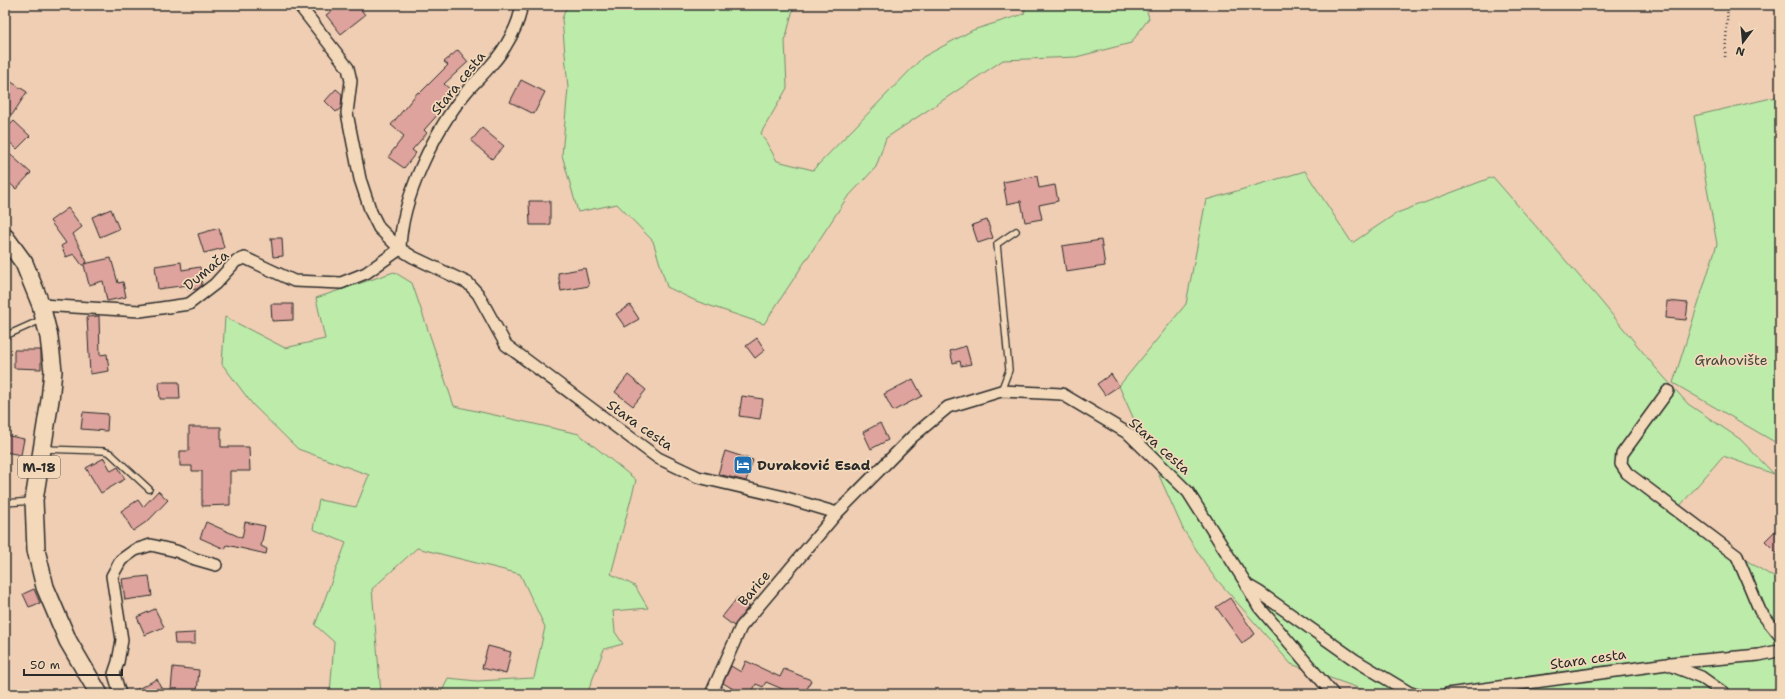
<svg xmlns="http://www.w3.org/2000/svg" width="1785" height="699" font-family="'Shantell Sans',sans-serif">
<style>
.green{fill:#bdeba9;stroke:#748b6a}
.building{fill:#dda39c;stroke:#2b2b2b}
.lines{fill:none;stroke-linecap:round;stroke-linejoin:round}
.lane-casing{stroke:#2b2b2b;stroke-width:8}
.street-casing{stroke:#2b2b2b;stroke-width:14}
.primary-casing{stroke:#2b2b2b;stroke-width:20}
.path{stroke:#2b2b2b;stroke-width:2.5;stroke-dasharray:1 3;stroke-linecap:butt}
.lane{stroke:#f3d9ba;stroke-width:5.5}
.street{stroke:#f3d9ba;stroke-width:11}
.primary{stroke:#f3d9ba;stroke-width:17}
.labels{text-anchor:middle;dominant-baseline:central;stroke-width:3.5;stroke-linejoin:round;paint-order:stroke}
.shield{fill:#f3d9ba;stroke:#675f56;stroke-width:1}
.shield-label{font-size:13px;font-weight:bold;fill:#2b2b2b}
.street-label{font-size:14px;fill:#2b2b2b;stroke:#f3d9ba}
.park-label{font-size:14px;fill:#41483e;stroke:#f3d9ba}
.poi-label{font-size:14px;font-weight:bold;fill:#2b2b2b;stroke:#f3d9ba;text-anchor:start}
</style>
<rect width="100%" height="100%" fill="#efceb4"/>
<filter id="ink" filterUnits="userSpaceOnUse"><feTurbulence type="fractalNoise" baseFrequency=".025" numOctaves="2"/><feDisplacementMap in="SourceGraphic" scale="8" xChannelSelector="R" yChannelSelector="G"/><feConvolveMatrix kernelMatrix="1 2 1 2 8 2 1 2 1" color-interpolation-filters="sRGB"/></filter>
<g filter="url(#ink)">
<g class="green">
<path d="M567,5H794L785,41L787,88L761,133L777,161L813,170L923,57L973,30L1024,14L1026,5H1145L1149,18L1131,43L1076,57L1003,60L886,138L876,167L846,199L764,324L696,301L667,287L653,241L617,204L578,212L562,155L568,88L562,19Z"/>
<path d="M1780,96V445L1673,383L1717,244L1694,116Z"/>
<path d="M1305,171L1352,243L1397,213L1493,177L1600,300L1655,367L1688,404L1740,439L1774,474L1723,456L1672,515L1780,581V694H1661L1653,690L1626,694H1375L1291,664L1212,574L1183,529L1119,386L1186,304L1206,200Z"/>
<path d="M394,272L412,283L454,406L579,434L636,480L611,574L635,586L648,608L613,611L615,632L623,644L604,649L587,694H441L448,678L477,681L534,678L545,627L520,574L417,548L372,589L381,694H330L334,642L315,625L346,543L313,529L319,500L356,507L369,475L298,449L253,405L222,364L225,317L285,348L325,339L316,298Z"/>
</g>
<g class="building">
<path d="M339,5H358L365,15L341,34L326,15Z"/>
<path d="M458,50L468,62L444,84L452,91L436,107L440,112L424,130L427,133L412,150L416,153L404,168L388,157L404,136L391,125L418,92L420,93L448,65L444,62Z"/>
<path d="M5,78L27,92L12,115L5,110Z"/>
<path d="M521,80L545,92L534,114L510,102Z"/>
<path d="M336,89L342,94L341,108L336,112L325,101Z"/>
<path d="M14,121L30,136L17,149L5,138V130Z"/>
<path d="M482,128L504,146L492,159L471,141Z"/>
<path d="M11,155L31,173L16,189L5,179V162Z"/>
<path d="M1037,176L1039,188L1055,185L1058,201L1039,205L1042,219L1025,222L1021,201L1007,204L1003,182Z"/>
<path d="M529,201H550V225H530Z"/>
<path d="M68,208L82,227L73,234L87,262L84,264L111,258L118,283L123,282L126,297L107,301L103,281L89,285L84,265H82L74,254L66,257L61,246L66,243L50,221Z"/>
<path d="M111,209L119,229L100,237L92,217Z"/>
<path d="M987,220L993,238L978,243L972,225Z"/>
<path d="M219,228L224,248L204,253L198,234Z"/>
<path d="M271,238H282L283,256L273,257Z"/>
<path d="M1101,240L1105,266L1066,272L1062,246Z"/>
<path d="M181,262L182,270L200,267L202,285L197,289L188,290V285L158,289L155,266Z"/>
<path d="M585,268L589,286L561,291L558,273Z"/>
<path d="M1667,301L1688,303L1686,320L1666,318Z"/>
<path d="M271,304H293V320L272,321Z"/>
<path d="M630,305L639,319L625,327L616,314Z"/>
<path d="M99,316L100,355L107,354L109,371L90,374L87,317Z"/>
<path d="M757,338L765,350L755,358L746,346Z"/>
<path d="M966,346L971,364L961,366L960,361L953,363L950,351Z"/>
<path d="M14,350H41V369L14,368Z"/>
<path d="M1111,374L1119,386L1105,395L1097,384Z"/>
<path d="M628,375L646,390L633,406L615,392Z"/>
<path d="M913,379L922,396L893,411L884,394Z"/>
<path d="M159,382H179L180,399H160Z"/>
<path d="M742,396L763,399L760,419L739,416Z"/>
<path d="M83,412L108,414L107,431L81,429Z"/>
<path d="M880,423L888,440L871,449L863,432Z"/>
<path d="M189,427H221V447H249L250,471H230V505L202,506V471H192V466H180V451H189Z"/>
<path d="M5,435L24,439L21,455L5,452Z"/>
<path d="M725,451L753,460L746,481L718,474Z"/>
<path d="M104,458L111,471L118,467L125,479L101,493L86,468Z"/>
<path d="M158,491L168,500L149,520L133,531L121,511L138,500L143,507Z"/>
<path d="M206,522L242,538L245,522L265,526L261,546L267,549L266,554L227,545L225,549L200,538Z"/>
<path d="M1780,526V556L1765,541Z"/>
<path d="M149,576L152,596L125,600L122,579Z"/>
<path d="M34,589L40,603L29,607L23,594Z"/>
<path d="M738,597L749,606L734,626L722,617Z"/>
<path d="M1230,598L1255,634L1242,643L1216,607Z"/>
<path d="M155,609L164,627L145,635L137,617Z"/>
<path d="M195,633V644H175L174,634Z"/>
<path d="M488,646L511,652L506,674L482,668Z"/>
<path d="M746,661L780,677L784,669L811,680L805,694H794L766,682L763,687L756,684L751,694H733L735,690L723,683L731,666L741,672Z"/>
<path d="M173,667L199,670L197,693L171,690Z"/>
<path d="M157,679L164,694H128Z"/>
</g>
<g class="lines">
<g class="lane-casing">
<g id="lane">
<path d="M5,336L43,319"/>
<path d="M1001,391L1009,370L997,244L1016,231"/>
<path d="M44,449L104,451L110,453L149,489"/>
<path d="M5,503L33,501"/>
</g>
</g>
<g class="street-casing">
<g id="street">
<path d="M299,5L348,68L351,81L347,113L360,179L371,212L379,228L400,249L413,257L468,283L478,294L506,345L658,458L698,477L780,496L837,513L912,437L948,407L1001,391L1062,394L1129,434L1188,492L1247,585L1259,592L1355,660L1410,693L1418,694"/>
<path d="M41,305L140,311L189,304L215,284L236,261L245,258L294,281L341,283L366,273L400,249C401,199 435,129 467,91C475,82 484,74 492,64C504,51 521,23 521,5"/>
<path d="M1668,391L1622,454L1621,464L1627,473L1737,556L1760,611L1780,636"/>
<path d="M1247,586L1259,607L1333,694"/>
<path d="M1670,663L1759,655L1778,651L1780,649"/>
<path d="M120,694L114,674L118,662L122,640L112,576L121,560L135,550L151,545L176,551L195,559L216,565"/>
<path d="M711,694L741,627L837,513"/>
<path d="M1447,694L1667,664L1701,677L1725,694"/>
</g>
</g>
<g class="primary-casing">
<path id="primary" d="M5,237L24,263L41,305L49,337L53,371L50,400L34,500L36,550L45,587L68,641L99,694"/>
</g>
<path class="path" d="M1725,57L1728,5"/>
<use href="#lane" class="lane"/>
<use href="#street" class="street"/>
<use href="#primary" class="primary"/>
</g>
</g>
<defs>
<g id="hotel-square" transform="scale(1)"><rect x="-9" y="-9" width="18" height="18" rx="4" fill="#1f6fb2" stroke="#f3d9ba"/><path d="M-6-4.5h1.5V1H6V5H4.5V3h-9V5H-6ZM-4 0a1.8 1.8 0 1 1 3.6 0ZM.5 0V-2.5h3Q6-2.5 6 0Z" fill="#fff"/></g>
</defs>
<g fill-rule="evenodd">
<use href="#hotel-square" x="743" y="465"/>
</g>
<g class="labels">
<rect class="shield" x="18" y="456" width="42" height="22" rx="3"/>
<g class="shield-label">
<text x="39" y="467">M-18</text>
</g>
<g class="street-label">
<text transform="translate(458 83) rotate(-51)">Stara cesta</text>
<text transform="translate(206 270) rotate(-40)">Dumača</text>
<text transform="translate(640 425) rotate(35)">Stara cesta</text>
<text transform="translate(1160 446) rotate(42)">Stara cesta</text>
<text transform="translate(754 588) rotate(-50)">Barice</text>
<text transform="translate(1588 659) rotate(-8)">Stara cesta</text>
</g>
<g class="park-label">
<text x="1731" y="360">Grahovište</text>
</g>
<g class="poi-label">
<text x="757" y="465">Duraković Esad</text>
</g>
</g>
<rect width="1785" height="699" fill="none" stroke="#f3d9ba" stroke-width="20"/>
<rect x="10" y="10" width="1765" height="679" fill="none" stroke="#2b2b2b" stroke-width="1.5" filter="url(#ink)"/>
<g transform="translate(1743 42) rotate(196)" stroke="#f3d9ba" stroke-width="3" paint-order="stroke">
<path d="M0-3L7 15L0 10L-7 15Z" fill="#2b2b2b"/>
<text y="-6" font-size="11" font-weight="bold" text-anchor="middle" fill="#2b2b2b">N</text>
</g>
<path d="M24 669v6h98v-6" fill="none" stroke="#2b2b2b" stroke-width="2"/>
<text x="30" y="669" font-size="12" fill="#2b2b2b" stroke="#f3d9ba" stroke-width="3" paint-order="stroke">50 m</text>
</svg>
